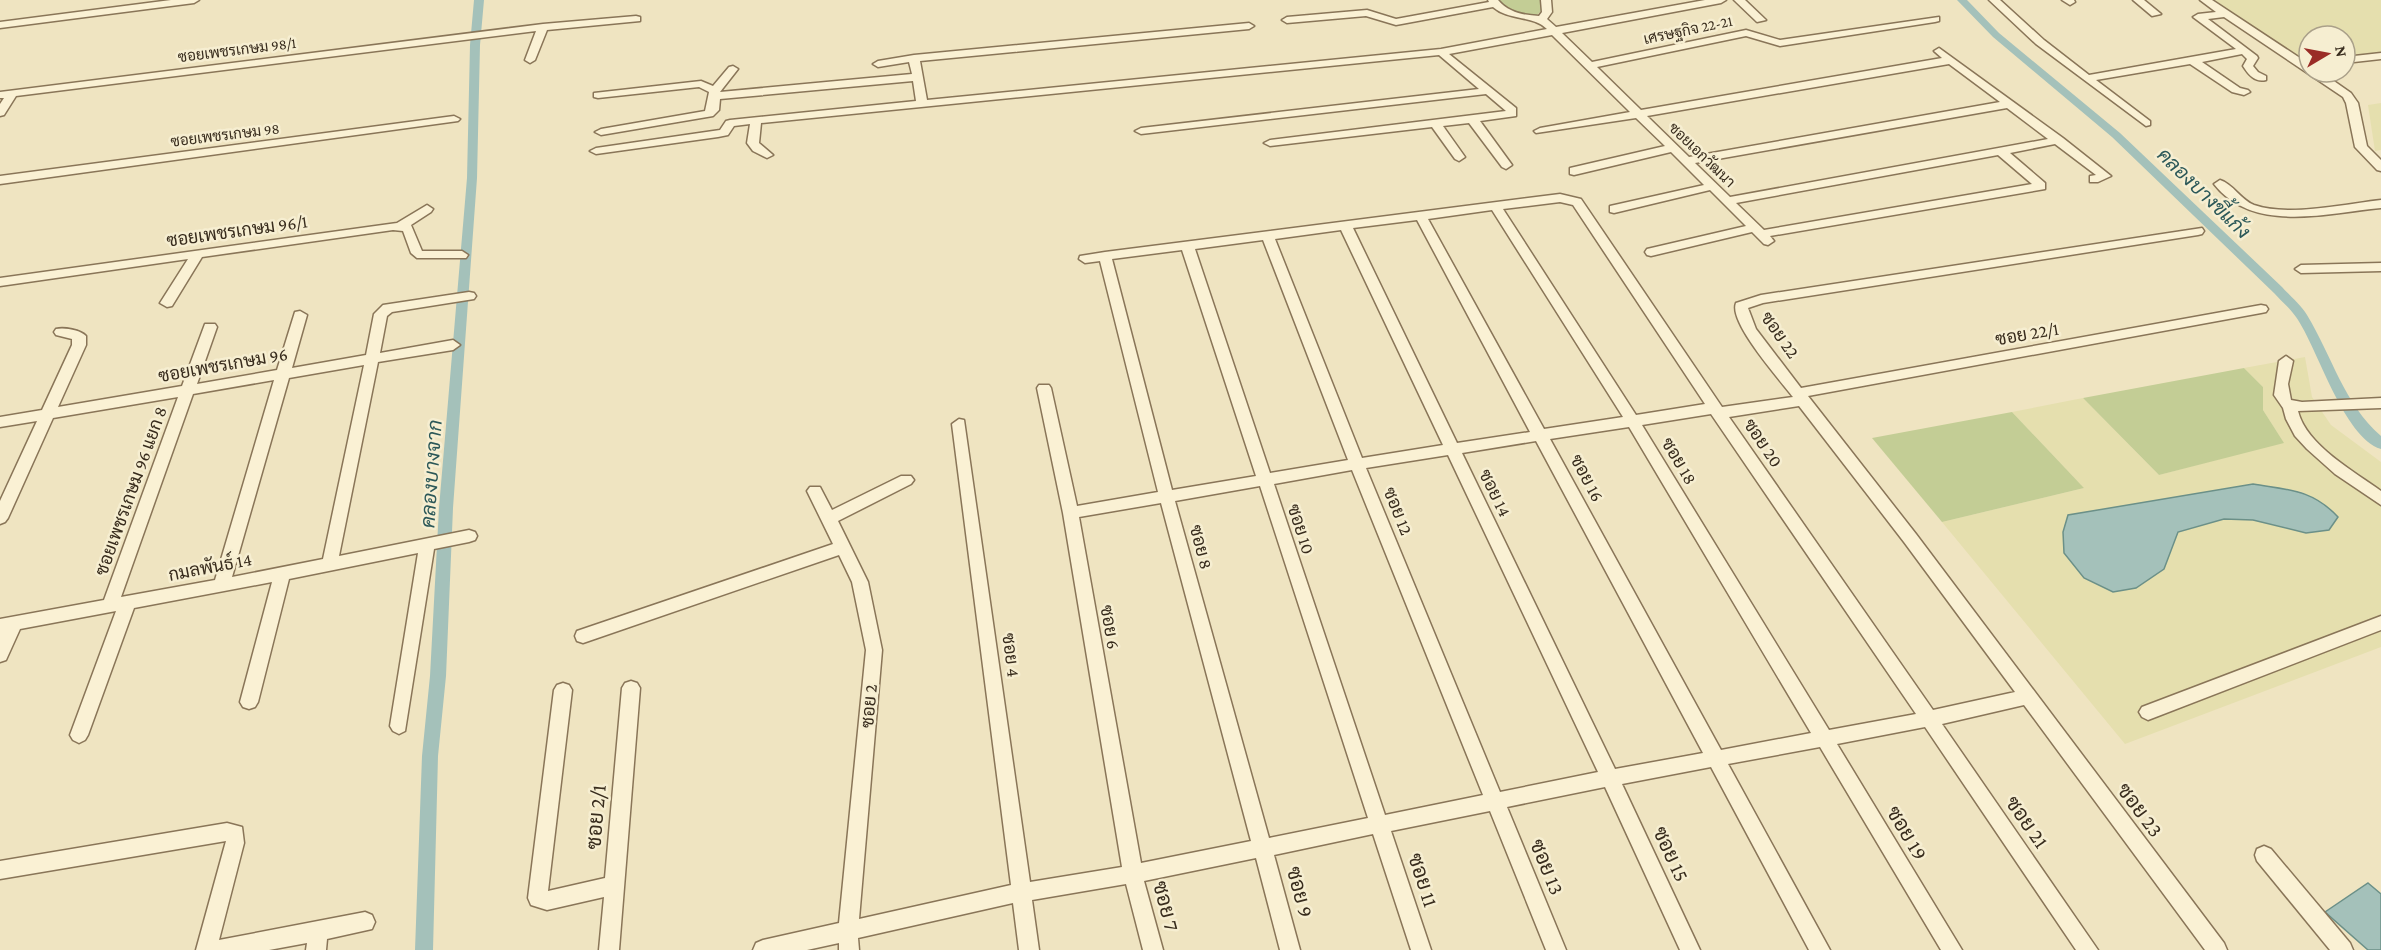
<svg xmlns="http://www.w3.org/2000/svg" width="2381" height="950" font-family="'Crimson Pro',Sarabun,serif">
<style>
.farmland{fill:#e5dfae;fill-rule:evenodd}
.green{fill:#c3cd95}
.water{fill:#a4c1ba;stroke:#6b9088;stroke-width:1.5}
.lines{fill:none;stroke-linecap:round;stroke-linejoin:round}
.canal{fill:#a4c1ba;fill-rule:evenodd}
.minor-casing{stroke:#897558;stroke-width:3}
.minor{fill:#faf1d4;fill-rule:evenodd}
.labels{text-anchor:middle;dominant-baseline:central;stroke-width:5;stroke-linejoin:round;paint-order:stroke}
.far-street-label{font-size:15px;fill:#382c1d;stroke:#f6eed1}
.street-label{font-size:18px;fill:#382c1d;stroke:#f6eed1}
.water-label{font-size:20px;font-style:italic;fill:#2c5858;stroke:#f6eed1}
.near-street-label{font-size:21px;fill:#382c1d;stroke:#f6eed1}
</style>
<rect width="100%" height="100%" fill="#efe4c1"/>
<g class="farmland">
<path d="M2214,0H2381V59L2345,64V36H2309V65Z"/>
<path d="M2381,103V150L2375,151L2368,105Z"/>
<path d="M2305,357L2312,397L2331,425L2381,462V647L2125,744L1942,522L2084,488L2012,412L2083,398L2159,475L2283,442L2263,410V387L2244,368ZM2253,484L2303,492L2306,533L2253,520L2224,519L2178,532L2136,588L2113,592L2084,578L2068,515Z"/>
</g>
<g class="green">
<path d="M1497,0H1540L1543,9L1536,16C1520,14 1510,11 1497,0Z"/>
<path d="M2244,368L2263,387V410L2284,443L2159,475L2083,398Z"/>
<path d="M2012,412L2084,488L1942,522L1872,438Z"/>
</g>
<g class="water">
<path d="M2253,484C2288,490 2312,489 2338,517L2329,530L2306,533L2253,520L2224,519L2178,532L2164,569L2136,588L2113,592L2084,578L2064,553L2063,532L2068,515Z"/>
<path d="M2368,883L2381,894V950H2368L2325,912Z"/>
</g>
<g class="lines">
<g class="canal">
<path d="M474,0H484L480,45L477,178L453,508L446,676L438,756L433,950H415L422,756L430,676L439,508L467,178L470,45Z"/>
<path d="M1957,0H1967L1999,33L2120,133L2282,287C2290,296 2301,305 2307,315C2332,356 2344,404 2381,436V449C2343,437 2318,348 2296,317C2290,308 2281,301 2274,293L2112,137L1993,37Z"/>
</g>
<g class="minor-casing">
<g id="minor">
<path d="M171,0H199L194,3L0,28V22Z"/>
<path d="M1488,0H1498C1509,13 1524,15 1539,16L1542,12L1541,0H1551L1552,12L1547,19L1556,27L1705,0H1726L1721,3L1562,33L1592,62L1746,30L1780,40L1939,17V21L1935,22L1780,46L1746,36L1597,67L1641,110L1942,58L1934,51L1939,48L2063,138L2111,176L2098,182H2090V176L2096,175L2055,144L2010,153L2045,183V189L1770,236L1774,241L1768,245L1764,244L1752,232L1651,256L1647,255L1645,252L1647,249L1746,226L1710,190L1614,213L1610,212V206L1704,185L1671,152L1574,175L1570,174V168L1665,146L1636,118L1536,133L1534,131L1540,128L1630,112L1552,35L1449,54L1516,108V116L1480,121L1512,165L1506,169L1502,167L1469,123L1443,126L1465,157L1459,161L1455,159L1432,127L1270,146L1264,143L1270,140L1506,111L1486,94L1141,134L1135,131L1141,128L1479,89L1439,55L761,123L759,143L773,155L767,158L753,151L747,143L750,124L734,126L728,135L718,137L596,154L590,151L596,148L720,130L726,121L730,120L916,101L913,81L720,99L719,110L713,116L601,135L595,132L601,129L705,111L709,92L699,87L598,98L594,97V93L701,81L713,86L729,67L733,66L738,69L720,92L912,74L909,62L878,67L873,64L878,61L914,55L1249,23L1254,26L1249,29L920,61L927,100L1441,49L1547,29C1533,15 1509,21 1493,7L1396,25L1366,16L1287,23L1282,20L1287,17L1367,10L1396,19L1489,2ZM1949,64L2000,102L1689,157L1647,116ZM2007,108L2048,139L1730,197L1695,163ZM1998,155L2032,184L1764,230L1736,203Z"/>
<path d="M1734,0H1745L1766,20L1757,22Z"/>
<path d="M1989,0H2000L2044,40L2089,75L2236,49L2193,17L2198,14L2216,12L2200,0H2212L2309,64V72H2321L2351,93L2358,103L2367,146L2381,160V171L2377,170L2355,147L2346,103L2343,97L2224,17L2208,19L2257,56L2258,58L2253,66L2258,72L2266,76V80C2255,83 2248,74 2243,66L2247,59L2242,54L2202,62L2240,88L2248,90L2250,92L2244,95L2232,92L2190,64L2096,80L2150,121V125L2146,126L2036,44Z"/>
<path d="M2062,0H2074L2075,2L2070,5Z"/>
<path d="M2133,0H2144L2161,14L2152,16Z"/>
<path d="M636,16L640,17V21L547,30L535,60L530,63L525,60L536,31L16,96L4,115L0,116V104L4,98H0V92L543,24Z"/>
<path d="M2381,53V59L2345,63V57Z"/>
<path d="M454,116L460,119L458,121L0,184V176Z"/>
<path d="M2220,180C2233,184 2241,200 2254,205C2289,217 2344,204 2381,200V208C2327,213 2253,234 2214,184Z"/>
<path d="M1560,194L1581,199L1722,407L1793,397C1780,380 1728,322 1736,303L1761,295L2202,228L2204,231L2202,234L2198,235L1763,303L1748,308L1756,329L1801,388L2261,305L2266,306L2268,309L2266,312L2261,313L1808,396L1916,534L2224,943L2227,950H2205L2024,705L1942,724L2098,950H2076L1925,727L1837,744L1962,950H1941L1820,747L1728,764L1830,950H1809L1711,767L1622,784L1700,950H1680L1605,787L1507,807L1566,950H1546L1490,811L1391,831L1431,950H1411L1373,834L1274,855L1300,950H1280L1256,858L1144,881L1163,950H1143L1126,884L1032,900L1039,950H1019L1013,903L858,938L859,950H839V943L807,950H753L756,943L763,940L839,923L866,650L852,582L839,555L583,643L577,641L575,636L577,631L833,544L807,491L810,487H820L832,510L901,476H911L914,480L911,484L838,521L868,582L882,650L859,919L1011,885L952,424L959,419L964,420L1030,882L1122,867L1063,513L1037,388L1039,385H1049L1051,388L1077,506L1158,492L1100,261L1085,263L1079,259L1080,256L1105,252ZM1560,202L1573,205L1705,404L1636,415L1503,209ZM1492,210L1623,417L1544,429L1428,219ZM1417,220L1530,432L1457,443L1353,228ZM1341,230L1443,445L1362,458L1275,239ZM1263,240L1348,460L1270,473L1195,249ZM1182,250L1256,476L1172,490L1112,259ZM1799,406L1904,542L2015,692L1933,710L1729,417ZM1711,414L1916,714L1829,730L1642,425ZM1629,427L1811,733L1721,750L1550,439ZM1536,441L1703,753L1615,769L1462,453ZM1448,455L1598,772L1500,792L1366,468ZM1352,470L1483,795L1385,815L1274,484ZM1260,486L1368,818L1269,838L1175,501ZM1161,503L1251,841L1141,863L1079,517Z"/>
<path d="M427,205L433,209L431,212L411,225L422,251H462L468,255L466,258H417L411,253L403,231L393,230L202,257L172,306L167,307L160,303L188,259L0,286V278L397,223Z"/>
<path d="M2381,263V271L2301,273L2295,269L2301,265Z"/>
<path d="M469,292L474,293L476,296L474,299L392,312L387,316L380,353L453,340L460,345L453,350L378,362L339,556L469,530L475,532L477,536L475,540L469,542L434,549L405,731L399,734L393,731L390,726L418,553L289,579L258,702L255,707L249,709L243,707L240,702L272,582L134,608L88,735L85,740L79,743L73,740L70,735L116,611L20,629L6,660L0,662V619L104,600L178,397L53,418L8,518L5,522L0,524V501L37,421L0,427V417L42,410L72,345V339L56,335L54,332L56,329C64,327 81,330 86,336V345L58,407L182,386L205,324H215L217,327L197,384L277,370L295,312L300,311L307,315L292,368L366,355L374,314L383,305ZM364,365L323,559L232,577L289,378ZM274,380L215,580L121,597L193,394Z"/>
<path d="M2286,356L2293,361L2288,384L2291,400L2302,402L2381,398V408L2298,411C2306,445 2355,472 2381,491V505L2335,474L2307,449L2295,436L2286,419L2283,408L2274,395L2279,361Z"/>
<path d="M2381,616V630L2148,720L2142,717L2139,712L2142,707Z"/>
<path d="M631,681L637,683L640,688L619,950H599L604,897L547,910L531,905L528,898L554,690L557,685L563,683L569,685L572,690L548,891L605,878L622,688L625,683Z"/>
<path d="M227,823L242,827L244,843L219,940L365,912L372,915L375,922L372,929L327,939L326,950H306L307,943L269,950H196L226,841L0,879V861Z"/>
<path d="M2264,846L2271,849L2350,943L2353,950H2330L2257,861L2255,855L2257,849Z"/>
</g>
</g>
<use href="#minor" class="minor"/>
</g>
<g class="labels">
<g class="far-street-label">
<text transform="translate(1688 30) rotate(-12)">เศรษฐกิจ 22-21</text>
<text transform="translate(237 50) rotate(-7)">ซอยเพชรเกษม 98/1</text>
<text transform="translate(225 135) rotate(-7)">ซอยเพชรเกษม 98</text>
<text transform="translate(1702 155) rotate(44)">ซอยเอกวัฒนา</text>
</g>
<g class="street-label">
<text transform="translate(237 231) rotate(-8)">ซอยเพชรเกษม 96/1</text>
<text transform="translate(2027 334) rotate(-10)">ซอย 22/1</text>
<text transform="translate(1780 335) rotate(55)">ซอย 22</text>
<text transform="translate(223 365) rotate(-10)">ซอยเพชรเกษม 96</text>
<text transform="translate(1763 443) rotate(56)">ซอย 20</text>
<text transform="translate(1679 461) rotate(59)">ซอย 18</text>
<text transform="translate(1587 478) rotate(62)">ซอย 16</text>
<text transform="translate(131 491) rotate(-70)">ซอยเพชรเกษม 96 แยก 8</text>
<text transform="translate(1495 493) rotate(64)">ซอย 14</text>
<text transform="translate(1398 511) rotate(68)">ซอย 12</text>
<text transform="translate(1301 529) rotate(72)">ซอย 10</text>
<text transform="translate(1201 547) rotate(75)">ซอย 8</text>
<text transform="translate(210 567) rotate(-11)">กมลพันธ์ 14</text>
<text transform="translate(1110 627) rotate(80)">ซอย 6</text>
<text transform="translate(1011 655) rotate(83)">ซอย 4</text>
<text transform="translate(869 706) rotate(-85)">ซอย 2</text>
</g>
<g class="water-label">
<text transform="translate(2204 193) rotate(44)">คลองบางขี้แก้ง</text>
<text transform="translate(431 474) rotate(-86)">คลองบางจาก</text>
</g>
<g class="near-street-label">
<text transform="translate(2140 810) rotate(53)">ซอย 23</text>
<text transform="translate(596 817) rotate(-85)">ซอย 2/1</text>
<text transform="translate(2027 822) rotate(55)">ซอย 21</text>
<text transform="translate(1907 833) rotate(59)">ซอย 19</text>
<text transform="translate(1671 854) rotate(65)">ซอย 15</text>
<text transform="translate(1547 867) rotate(68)">ซอย 13</text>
<text transform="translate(1423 880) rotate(72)">ซอย 11</text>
<text transform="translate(1300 892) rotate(75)">ซอย 9</text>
<text transform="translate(1166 906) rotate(75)">ซอย 7</text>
</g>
</g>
<g transform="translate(2327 54) rotate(80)"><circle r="28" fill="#f6eed1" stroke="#aaa089" stroke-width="1.5"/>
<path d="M0-4.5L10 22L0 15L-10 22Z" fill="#9a2c26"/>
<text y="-9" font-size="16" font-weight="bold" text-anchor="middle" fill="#382c1d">N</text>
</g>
</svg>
